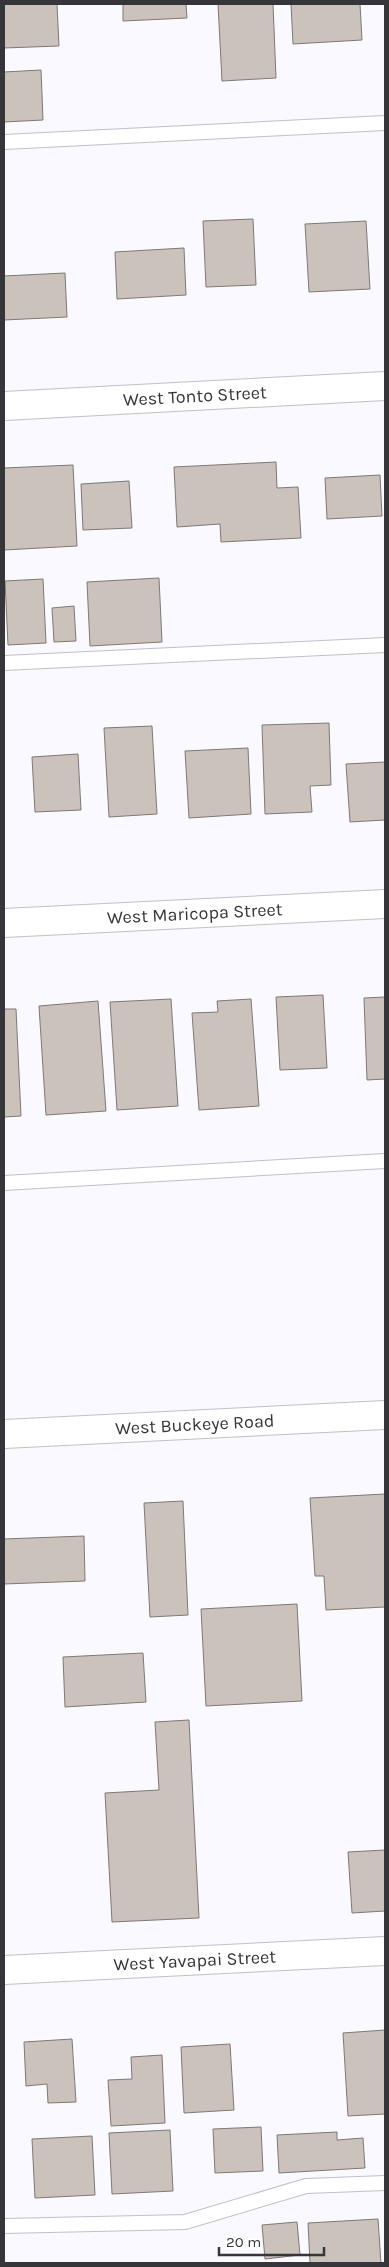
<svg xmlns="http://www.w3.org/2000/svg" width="389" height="2267" font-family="Karla,sans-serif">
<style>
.building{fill:#cbc2bc;stroke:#807872}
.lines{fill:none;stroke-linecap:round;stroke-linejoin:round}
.service-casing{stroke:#bfc0c9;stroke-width:16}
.minor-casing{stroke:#bfc0c9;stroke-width:30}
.secondary-casing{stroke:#bfc0c9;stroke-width:30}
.service{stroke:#fff;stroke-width:14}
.minor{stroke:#fff;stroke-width:28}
.secondary{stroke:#fff;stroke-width:28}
.labels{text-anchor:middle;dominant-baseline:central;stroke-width:4;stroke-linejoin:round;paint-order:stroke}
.street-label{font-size:18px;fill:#36363a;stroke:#fff}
</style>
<rect width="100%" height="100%" fill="#f9f9ff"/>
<g class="building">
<path d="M4,4H57L59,46L4,48Z"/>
<path d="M123,4H186L187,18L123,21Z"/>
<path d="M218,4H273L276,78L222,81Z"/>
<path d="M291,4H360L362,40L293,44Z"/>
<path d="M41,70L43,120L4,122V72Z"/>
<path d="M253,219L256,285L206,287L203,221Z"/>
<path d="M366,221L370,289L309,292L305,224Z"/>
<path d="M184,248L186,295L117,299L115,252Z"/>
<path d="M65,273L67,317L4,320V276Z"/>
<path d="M276,462L277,488L298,487L301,538L221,542L220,524L177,527L174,467Z"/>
<path d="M73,465L77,546L4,550V468Z"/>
<path d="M380,475L382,516L327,519L325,478Z"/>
<path d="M129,481L132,528L83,530L81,484Z"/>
<path d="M159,578L162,642L90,646L87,582Z"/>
<path d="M43,579L46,643L8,645L5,581Z"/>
<path d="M74,606L76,641L54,642L52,608Z"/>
<path d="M329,723L331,785L310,786L312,812L265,814L262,725Z"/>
<path d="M152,726L157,814L109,817L104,728Z"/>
<path d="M248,748L251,814L189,818L185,751Z"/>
<path d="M78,754L81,810L35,812L32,757Z"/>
<path d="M385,762V820L350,822L346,764Z"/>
<path d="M323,995L327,1068L280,1070L276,997Z"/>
<path d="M385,997V1079L367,1080L364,998Z"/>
<path d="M171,999L178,1106L117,1110L110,1002Z"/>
<path d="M251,999L259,1106L199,1110L192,1013L218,1012L217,1001Z"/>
<path d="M98,1001L106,1111L46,1115L39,1006Z"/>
<path d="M4,1009H16L21,1116L4,1117Z"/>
<path d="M385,1494V1607L326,1610L324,1576H315L310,1498Z"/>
<path d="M183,1501L188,1615L150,1617L144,1503Z"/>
<path d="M84,1536L85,1581L4,1584V1539Z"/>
<path d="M297,1604L302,1701L206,1706L201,1609Z"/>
<path d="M143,1653L146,1702L65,1707L63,1657Z"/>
<path d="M189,1720L199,1918L112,1922L105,1793L159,1790L155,1722Z"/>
<path d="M385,1850V1911L352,1913L348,1852Z"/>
<path d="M385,2030V2114L348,2116L343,2033Z"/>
<path d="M72,2039L76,2102L48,2103L47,2084L26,2086L24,2042Z"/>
<path d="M230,2044L234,2110L184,2113L181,2047Z"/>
<path d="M162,2055L165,2123L111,2126L108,2080L132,2079L131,2057Z"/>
<path d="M261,2127L263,2171L215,2173L213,2129Z"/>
<path d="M170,2130L173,2191L112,2194L109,2133Z"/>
<path d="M337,2132V2140L363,2138L365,2168L279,2173L277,2135Z"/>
<path d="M92,2136L95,2195L35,2198L32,2139Z"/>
<path d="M378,2219L381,2263H310L308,2223Z"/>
<path d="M297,2222L300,2255L265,2259L262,2225Z"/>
</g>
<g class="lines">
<g class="service-casing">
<g id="service">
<path d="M4,142L385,123"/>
<path d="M4,663L385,645"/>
<path d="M4,1183L385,1161"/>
<path d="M4,2226L185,2222L306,2186L385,2183"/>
</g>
</g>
<g class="minor-casing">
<g id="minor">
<path id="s1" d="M4,406L385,386"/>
<path id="s2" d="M4,923L385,904"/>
<path id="s3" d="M4,1970L385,1951"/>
</g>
</g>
<g class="secondary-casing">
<g id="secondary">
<path id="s4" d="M4,1434L385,1415"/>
</g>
</g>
<use href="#service" class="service"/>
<use href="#minor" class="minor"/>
<use href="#secondary" class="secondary"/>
</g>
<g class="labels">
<g class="street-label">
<text stroke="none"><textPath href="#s1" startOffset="191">West Tonto Street</textPath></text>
<text stroke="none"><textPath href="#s2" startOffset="191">West Maricopa Street</textPath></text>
<text stroke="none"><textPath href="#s4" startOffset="191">West Buckeye Road</textPath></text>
<text stroke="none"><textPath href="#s3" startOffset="191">West Yavapai Street</textPath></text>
</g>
</g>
<rect width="389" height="2267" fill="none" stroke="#36363a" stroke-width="10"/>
<path d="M219 2247v8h105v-8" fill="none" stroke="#36363a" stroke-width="2.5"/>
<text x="226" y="2247" font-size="15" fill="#36363a" stroke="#ffffff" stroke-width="4" paint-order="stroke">20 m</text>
</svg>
